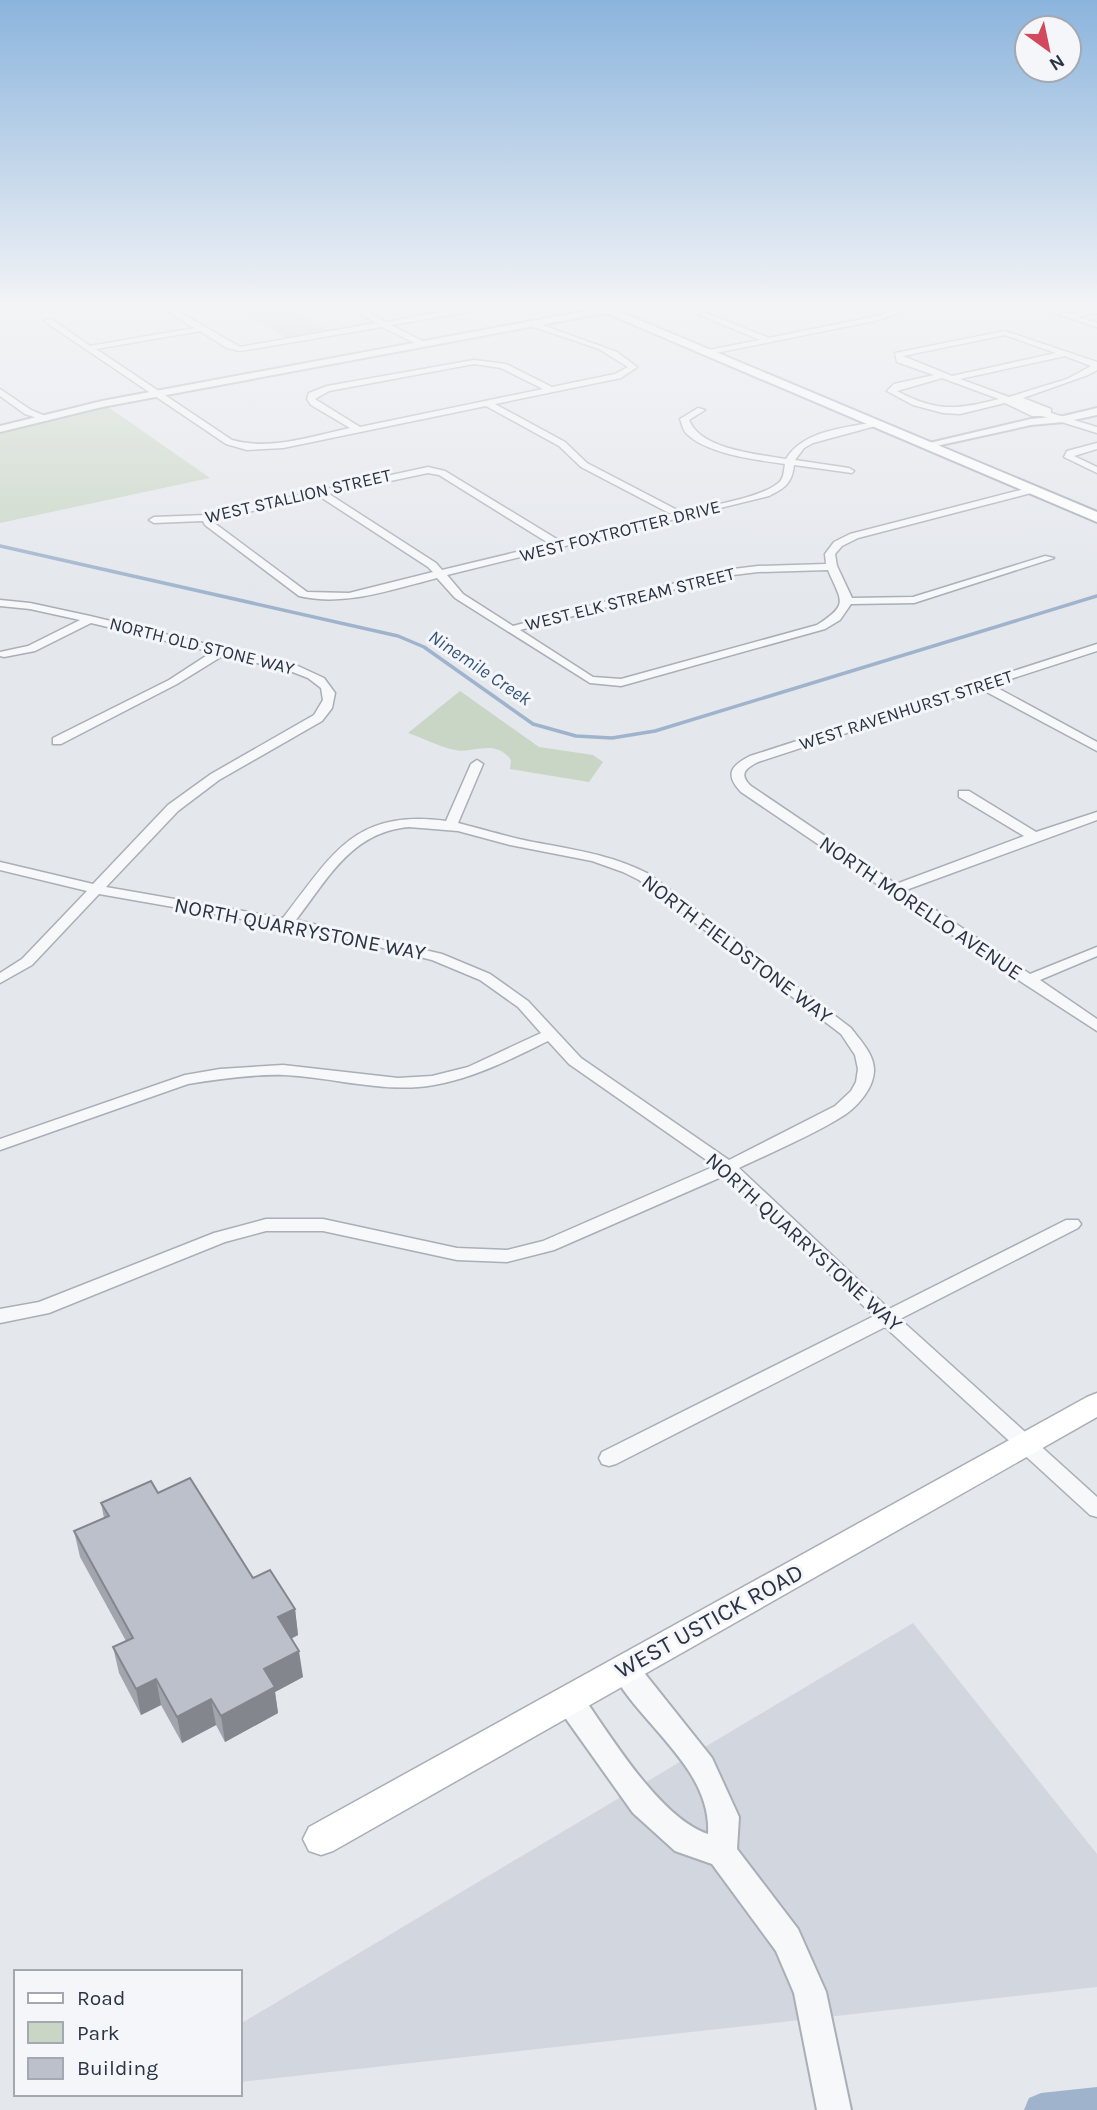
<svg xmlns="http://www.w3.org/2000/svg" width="1097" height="2110" font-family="Karla,sans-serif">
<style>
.built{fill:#d2d6de}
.green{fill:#c9d6c5}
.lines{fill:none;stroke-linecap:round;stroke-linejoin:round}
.stream{stroke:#9fb4cc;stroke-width:3.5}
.canal{fill:#9fb4cc;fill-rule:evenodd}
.minor-casing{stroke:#a9aeb7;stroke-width:3}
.tertiary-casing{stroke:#a9aeb7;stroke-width:4}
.secondary-casing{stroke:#a9aeb7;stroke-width:3}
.primary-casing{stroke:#a3abb8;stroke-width:4}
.minor{fill:#f7f8fa;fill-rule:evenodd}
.tertiary{fill:#f7f8fa;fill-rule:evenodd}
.secondary{fill:#fff;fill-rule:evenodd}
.primary{fill:#fff;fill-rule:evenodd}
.wall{fill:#a1a5ae}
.shaded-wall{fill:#83868d}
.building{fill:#bbc0ca;stroke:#83868d;stroke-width:2}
.labels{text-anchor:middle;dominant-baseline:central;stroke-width:6;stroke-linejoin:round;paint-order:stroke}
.far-street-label{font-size:18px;fill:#2b3445;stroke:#f4f6f9}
.far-water-label{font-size:19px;font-style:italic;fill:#34527a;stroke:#f4f6f9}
.street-label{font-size:21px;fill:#2b3445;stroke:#f4f6f9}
.near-street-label{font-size:24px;fill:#2b3445;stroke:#f4f6f9}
</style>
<rect width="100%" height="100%" fill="#e4e7ec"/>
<path class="built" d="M913,1623L1097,1854V1987L240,2082V2024Z"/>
<g class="green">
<path d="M226,304H284L329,331L287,338Z"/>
<path d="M757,304H845L788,316Z"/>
<path d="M108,407L210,478L0,523V434Z"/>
<path d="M460,691L539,747L593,755L603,762L589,782L510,769L511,760C495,738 473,754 455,750C439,747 423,738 408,733Z"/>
</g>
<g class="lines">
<path class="stream" d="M0,546L398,636L424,647L533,724L576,736L612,738L655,731L1097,596"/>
<path class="canal" d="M1097,2087V2110H1024L1029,2098L1041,2093Z"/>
<g class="minor-casing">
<g id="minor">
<path d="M178,304H188L176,310L240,347L376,323L346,304H355L385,322L486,304L474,311L391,325L426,343L423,347L382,327L240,351L227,348L200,331L96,349L232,440C270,451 312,436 350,428L311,405L307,399L309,393L327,386L474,360L506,364L552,387L615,374L628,367L599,349L531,326L534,322L617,352L637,367L621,378L495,404L565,442L587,463L681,512C702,507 769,497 781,480C784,476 784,469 785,464C757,460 707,454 687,434C683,431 682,424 680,419L698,408L705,410L689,420C701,450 758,454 786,459C804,429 848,428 879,421L883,424L813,443L804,448L795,460L849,468L854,471L852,473L794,465C792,483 785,488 769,496L447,575L463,594L513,626L725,570L758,566L826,564L825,554L834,542L850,534L1032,487L1037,490L1035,492L858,538L842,546L835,554L837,566L852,598L913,597L1045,556L1054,558L914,603L851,604L840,620L825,629L621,686L590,683L455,598L437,578C393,589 345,607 299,596L205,525L203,521L154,523L149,520L154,517L207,515L428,467L445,471L560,541L671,514L581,467L559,446L486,406L283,448L247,450L226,444L44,321L51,319L90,346L194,328L166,310ZM474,364L501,368L543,389L360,427L315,399L329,391ZM428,473L439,475L550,544L442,570L436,563L329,494ZM319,496L428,567L433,572L349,593L307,592L213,522L212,520ZM828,570C841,601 850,604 817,625L621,679L593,677L520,630L725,576L758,572Z"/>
<path d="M674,304H684L769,338L877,316L914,304H925L879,320L706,355L703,351L760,340Z"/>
<path d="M1027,304H1038L1069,314L1097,309V313L1078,317L1097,323V327Z"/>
<path d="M1005,331L1097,362V370L1088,375L1023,398L1051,409V413L1097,427V433L1042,416H1032L1005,403L960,414L943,413L913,405L887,391L894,384L934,375L897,362L895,353ZM1005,335L1056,353L952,376L903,356ZM1065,356L1091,366L1067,379L1009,397L960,379ZM942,378L999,399C957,410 936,412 897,391Z"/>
<path d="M0,389L31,410L50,418L46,421L25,414L0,396Z"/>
<path d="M1097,443V449L1074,456L1097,467V473L1064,457L1067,451Z"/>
<path d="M0,600L30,603L90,616L298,666L324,678L335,693L332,708L322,721L219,780L178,811L106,887L283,918C333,854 354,809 446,821L471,764L477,760L483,764L458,823C482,829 504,836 528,841C570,849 610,854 649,874L851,1028C860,1040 874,1054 874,1070C874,1087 859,1105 846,1114C816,1134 772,1152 739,1168L889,1309L1066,1220H1078L1081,1224L1078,1228L900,1319L1097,1497V1517L1090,1515L885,1327L616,1464L609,1466L602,1464L599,1458L602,1452L874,1316L726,1175L554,1250L507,1262L457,1260L323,1231H266L225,1242L49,1313L0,1323V1309L39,1302L214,1233L266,1219H323L457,1248L507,1250L543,1241L715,1166L569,1064L548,1041C511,1059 475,1078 434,1085C385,1094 333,1077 284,1075C253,1074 219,1079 188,1084L0,1150V1139L185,1075L220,1069L283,1065L398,1078L432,1076L468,1067L541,1033L518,1007L480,980L432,960L322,933L99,894L32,965L0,983V973L22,959L87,891L0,870V862L93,884L168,805L211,774L314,715L323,700L321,688L308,678L290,671L224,655L177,684L61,744H53V738L169,680L212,652L91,623L35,651L4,657L0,656V652L28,646L80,620L30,609L0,606ZM409,827L458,831L510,845L592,861L623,872L639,880L841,1034L855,1055L858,1069L856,1082L851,1091L835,1106L729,1160L581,1058L528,1001L490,974L442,954L296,920C328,879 351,832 409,827Z"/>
<path d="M1097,644V651L992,685L1097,742V751L981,689L758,762C746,768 738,774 751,786L896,884L1024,836L959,797V791H969L1036,832L1097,812V820L906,890L1030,974L1097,947V956L1040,980L1097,1019V1031L1023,983L741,792C725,775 730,766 750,756Z"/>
</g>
</g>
<g class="tertiary-casing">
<g id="tertiary">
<path d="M607,307L610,308V312L102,407L0,432V426L102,401Z"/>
<path d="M1097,408V415L1064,422L1031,425L927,448L921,445L1031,419L1064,416Z"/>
<path d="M624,1656L634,1660L712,1758L739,1817L737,1849L798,1929L826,1992L851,2110H817L794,1993L776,1951L712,1864L675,1851L633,1813L559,1709L555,1700L559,1691L569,1688L579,1691C609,1733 659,1818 708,1834C712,1767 637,1723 610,1668L614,1660Z"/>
</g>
</g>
<g class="secondary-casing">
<path id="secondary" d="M1097,1393V1417L333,1851L321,1855L309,1851L303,1839L309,1827L1087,1397Z"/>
</g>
<g class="primary-casing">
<path id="primary" d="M585,304H601L1097,512V522Z"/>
</g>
<use href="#minor" class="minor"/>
<use href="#tertiary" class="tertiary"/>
<use href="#secondary" class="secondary"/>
<use href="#primary" class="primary"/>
</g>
<path class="wall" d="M158,1493L253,1578L295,1609L298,1635L291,1639L303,1677L275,1692L278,1713L225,1742L216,1725L182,1743L161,1705L141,1715L119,1673L113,1647L126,1641L80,1557L74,1531L104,1518L101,1503Z"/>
<g class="shaded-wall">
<path d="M295,1609L298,1635L282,1643L278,1617Z"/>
<path d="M299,1651L303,1677L275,1692L278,1713L225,1742L221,1716L264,1669Z"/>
<path d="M156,1679L161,1705L141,1715L136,1689Z"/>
<path d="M211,1699L216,1725L182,1743L177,1717Z"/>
</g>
<path class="building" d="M190,1478L253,1578L270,1570L295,1609L278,1617L299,1651L264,1669L275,1687L221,1716L211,1699L177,1717L156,1679L136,1689L113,1647L133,1638L74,1531L109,1516L101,1503L151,1481L158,1493Z"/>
<linearGradient id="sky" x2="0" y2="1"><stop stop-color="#8bb4dd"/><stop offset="0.51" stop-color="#f3f4f6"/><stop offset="1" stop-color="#f3f4f6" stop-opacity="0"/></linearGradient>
<rect width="1097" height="599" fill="url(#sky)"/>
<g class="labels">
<g class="far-street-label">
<text transform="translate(298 496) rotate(-13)">WEST STALLION STREET</text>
<text transform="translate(620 531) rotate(-14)">WEST FOXTROTTER DRIVE</text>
<text transform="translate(630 599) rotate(-14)">WEST ELK STREAM STREET</text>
<text transform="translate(202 646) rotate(14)">NORTH OLD STONE WAY</text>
<text transform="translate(906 710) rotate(-18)">WEST RAVENHURST STREET</text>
</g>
<g class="far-water-label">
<text transform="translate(480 668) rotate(34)">Ninemile Creek</text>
</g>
<g class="street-label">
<text transform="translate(921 908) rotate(34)">NORTH MORELLO AVENUE</text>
<text transform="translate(300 929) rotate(11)">NORTH QUARRYSTONE WAY</text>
<text transform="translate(737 949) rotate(37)">NORTH FIELDSTONE WAY</text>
<text transform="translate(804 1242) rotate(42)">NORTH QUARRYSTONE WAY</text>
</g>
<g class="near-street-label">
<text transform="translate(709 1621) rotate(-29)">WEST USTICK ROAD</text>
</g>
</g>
<rect x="14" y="1970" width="228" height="126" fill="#f4f6f9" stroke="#a4a8b1" stroke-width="2"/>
<rect x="28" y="1993" width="35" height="10" fill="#ffffff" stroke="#a4a8b1" stroke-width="2"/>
<text x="77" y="2005" font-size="21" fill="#2b3445">Road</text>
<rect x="28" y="2022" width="35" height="21" fill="#c9d6c5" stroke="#a4a8b1" stroke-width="2"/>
<text x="77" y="2040" font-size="21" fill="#2b3445">Park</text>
<rect x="28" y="2058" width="35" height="21" fill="#bbc0ca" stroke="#a4a8b1" stroke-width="2"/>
<text x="77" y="2075" font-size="21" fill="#2b3445">Building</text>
<g transform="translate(1048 49) rotate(147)"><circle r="33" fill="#f4f6f9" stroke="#a4a8b1" stroke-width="2"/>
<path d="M0-5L12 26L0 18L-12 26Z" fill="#d1495b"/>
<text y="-10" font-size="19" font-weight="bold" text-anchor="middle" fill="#2b3445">N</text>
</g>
</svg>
